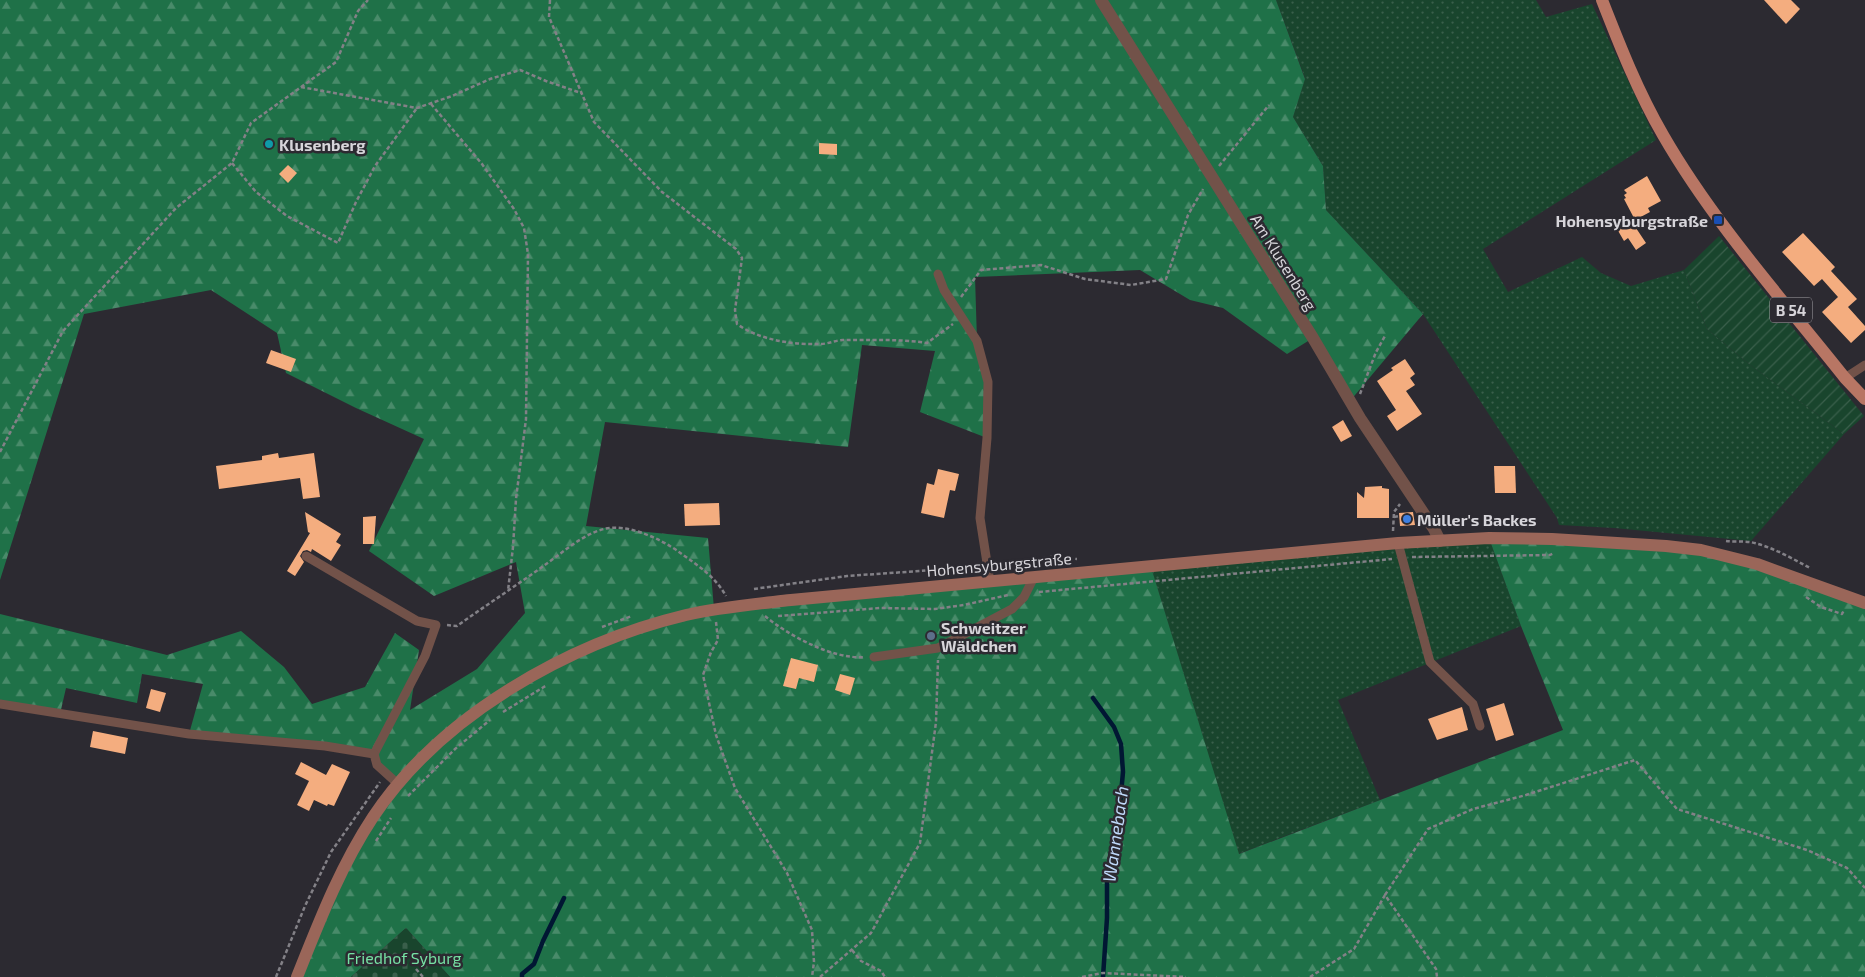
<svg xmlns="http://www.w3.org/2000/svg" width="1865" height="977" font-family="'Exo 2',sans-serif">
<style>
.grass{fill:url(#grass-dots)}
.forest{fill:url(#forest-firs)}
.cemetery{fill:url(#cemetery-stones)}
.garden{fill:url(#garden-furrows)}
.lines{fill:none;stroke-linecap:round;stroke-linejoin:round}
.stream{stroke:#011733;stroke-width:4.5}
.building{fill:#f4ad7f}
.path{stroke:#838187;stroke-width:2.5;stroke-dasharray:4 2.5;stroke-linecap:butt}
.lane{stroke:#725249;stroke-width:9}
.street{stroke:#725249;stroke-width:12}
.secondary{stroke:#9a6659;stroke-width:12}
.primary{stroke:#b87664;stroke-width:12}
.culture-dot{fill:#0f9aa8;stroke:#2c2a31;stroke-width:2}
.transit-dot{fill:#1a4fb4;stroke:#2c2a31;stroke-width:2}
.shop-dot{fill:#3f7fe0;stroke:#2c2a31;stroke-width:2}
.service-dot{fill:#5c6f8a;stroke:#2c2a31;stroke-width:2}
.labels{text-anchor:middle;dominant-baseline:central;stroke-width:5;stroke-linejoin:round;paint-order:stroke}
.shield{fill:#2c2a31;stroke:#a4a2a7;stroke-width:1}
.shield-label{font-size:15px;font-weight:bold;fill:#d7d5da}
.poi-label{font-size:16px;font-weight:bold;fill:#d7d5da;stroke:#2c2a31;text-anchor:start}
.street-label{font-size:16px;fill:#d7d5da;stroke:#2c2a31}
.park-label{font-size:16px;fill:#76e1a4;stroke:#2c2a31}
.water-label{font-size:18px;font-style:italic;fill:#bed8f9;stroke:#2c2a31}
</style>
<defs>
<pattern id="grass-dots" width="8" height="8" patternUnits="userSpaceOnUse" patternTransform="scale(1.25)"><rect width="8" height="8" fill="#19452d"/><path d="M2 2h.1M6 6h.1" fill="none" stroke="#3a5f4b" stroke-width="1.8" stroke-linecap="round"/></pattern>
<pattern id="forest-firs" width="22" height="20" patternUnits="userSpaceOnUse" patternTransform="scale(1.25)"><rect width="22" height="20" fill="#1f7148"/><path d="M5 1l3.5 6h-7zM16 11l3.5 6h-7z" fill="#498b6a"/></pattern>
<pattern id="cemetery-stones" width="16" height="16" patternUnits="userSpaceOnUse" patternTransform="scale(1.25)"><rect width="16" height="16" fill="#19452d"/><path d="M2 7V4a2 2 0 0 1 4 0v3zM10 15v-3a2 2 0 0 1 4 0v3z" fill="#3a5f4b"/></pattern>
<pattern id="garden-furrows" width="10" height="10" patternUnits="userSpaceOnUse" patternTransform="scale(1.25)"><rect width="10" height="10" fill="#19452d"/><path d="M-1 1l2-2M0 10L10 0M9 11l2-2" fill="none" stroke="#3a5f4b"/></pattern>
</defs>
<rect width="100%" height="100%" fill="#2c2a31"/>
<g class="grass">
<path d="M1276,0H1536L1546,17L1592,4L1656,140L1483,249L1508,292L1582,257L1601,273L1631,286L1684,270L1707,329L1749,364L1844,434L1751,541L1614,528L1559,525L1557,518L1423,314L1326,210L1323,166L1293,117L1305,78Z"/>
<path d="M1489,538L1521,626L1338,700L1380,800L1238,854L1151,567Z"/>
</g>
<path class="forest" d="M0,0H1276L1305,79L1293,117L1323,166L1326,210L1423,314L1350,401L1313,338L1287,354L1223,308L1190,300L1140,270L975,277L977,341L988,382L987,438L920,412L935,351L862,345L848,447L605,422L586,526L708,538L714,609L1151,567L1239,854L1563,730L1521,626L1489,538L1701,550L1865,603V977H450L406,928L351,977H297L325,906L398,784L386,774L374,754L189,734L203,684L142,674L137,703L66,688L60,714L0,704V614L167,655L241,631L284,667L312,704L365,687L395,633L419,650L410,710L477,669L525,613L516,562L434,596L369,551L424,439L356,408L286,373L277,333L211,290L84,314L0,580Z"/>
<path class="cemetery" d="M406,928L450,977H351Z"/>
<path class="garden" d="M1719,236L1864,416L1844,434L1749,364L1707,329L1684,270Z"/>
<g class="lines">
<g class="stream">
<path d="M1093,698L1114,727L1121,744L1123,772L1120,805L1107,874V918L1103,977"/>
<path d="M522,977V974L534,964L543,941L564,898"/>
</g>
</g>
<g class="building">
<path d="M1764,0H1791L1800,9L1786,24Z"/>
<path d="M819,143L837,144V155L819,154Z"/>
<path d="M288,165L297,173L288,183L279,174Z"/>
<path d="M1647,176L1661,201L1648,208L1650,212L1635,220L1624,199L1626,198L1624,195L1627,193L1624,190Z"/>
<path d="M1632,222L1646,243L1636,250L1628,238L1624,241L1617,229Z"/>
<path d="M1803,233L1835,267L1831,271L1857,299L1848,307L1865,326V330L1851,343L1822,312L1838,297L1822,279L1814,286L1782,252Z"/>
<path d="M271,350L296,359L291,372L266,363Z"/>
<path d="M1405,359L1415,374L1410,378L1415,385L1406,391L1422,414L1397,431L1387,416L1396,410L1377,381L1393,370L1391,368Z"/>
<path d="M1343,420L1352,436L1341,442L1332,427Z"/>
<path d="M278,453L279,458L314,453L320,497L303,499L300,478L219,489L216,466L262,460V456Z"/>
<path d="M1494,466H1515L1516,493H1495Z"/>
<path d="M938,469L959,474L955,491L950,490L944,518L921,513L927,483L934,485Z"/>
<path d="M1382,486V488L1389,489V518H1357V492L1364,498L1365,487Z"/>
<path d="M719,503L720,525L685,526L684,504Z"/>
<path d="M305,512L341,534L336,542L341,545L331,561L312,549L311,552L307,550L303,551L300,556L304,562L295,576L287,571L310,533L308,532Z"/>
<path d="M1413,512L1415,525L1400,526L1399,513Z"/>
<path d="M376,516L374,544H363V517Z"/>
<path d="M791,658L818,665L814,682L799,678L796,689L783,686Z"/>
<path d="M840,674L855,678L850,695L835,690Z"/>
<path d="M151,689L166,693L160,712L146,708Z"/>
<path d="M1504,703L1514,735L1496,741L1486,709Z"/>
<path d="M1462,707L1468,730L1437,740L1428,719Z"/>
<path d="M93,731L128,738L125,754L90,747Z"/>
<path d="M301,762L326,775L332,764L350,772L334,806L328,804L327,806L314,800L309,811L297,805L309,781L295,774Z"/>
</g>
<g class="lines">
<g class="path">
<path d="M550,0L549,17L594,122L662,192L736,249L742,258L735,310L737,324C759,340 793,345 821,344C828,344 836,340 843,340C871,340 900,339 927,343L953,324"/>
<path d="M301,87L417,108L452,96L490,79L520,70L546,81L581,93"/>
<path d="M431,104L482,164L514,209L524,228L528,254L526,419L516,499L513,547L508,591"/>
<path d="M232,163L256,192L287,216L338,243L356,202L375,166L417,108"/>
<path d="M1219,166L1269,105"/>
<path d="M961,297L981,270L1041,265L1085,279L1131,285L1166,279L1188,215L1203,189"/>
<path d="M1360,394L1376,352L1385,336"/>
<path d="M0,452L63,331L176,208L232,163L251,123L336,62L358,11L368,0"/>
<path d="M1394,517L1399,516"/>
<path d="M1393,531L1394,512L1400,504"/>
<path d="M1726,541C1733,542 1742,541 1750,542C1771,546 1791,558 1810,568"/>
<path d="M1412,557L1550,555L1554,553"/>
<path d="M998,565L1051,557L1077,559"/>
<path d="M754,589L847,576L978,567"/>
<path d="M1039,592L1392,559"/>
<path d="M1806,597L1821,607L1842,614L1844,610"/>
<path d="M765,616C789,636 834,660 865,657"/>
<path d="M778,616L880,608L935,609L964,605L1008,595"/>
<path d="M716,622L718,640L711,652L703,675L716,735L735,788L787,873L812,930L814,962L812,977"/>
<path d="M447,625L457,626C485,606 514,587 542,567C561,554 581,535 604,529C627,523 661,539 679,552C697,565 715,576 726,596"/>
<path d="M602,627L632,616"/>
<path d="M503,712L547,685"/>
<path d="M408,796L455,749L490,720"/>
<path d="M376,841L391,818"/>
<path d="M1385,895L1428,829L1473,809L1526,795L1635,760L1677,809L1807,850L1847,868L1865,888"/>
<path d="M852,950L861,961L881,971L885,977"/>
<path d="M416,969L423,977"/>
<path d="M276,977L305,906L331,852L380,782"/>
<path d="M820,977L871,933L920,843L936,722L938,660"/>
<path d="M1082,977L1103,973L1186,977"/>
<path d="M1310,977L1354,949L1385,895L1436,969L1437,977"/>
</g>
<g class="lane">
<path d="M938,274L944,290L977,341L988,382L987,438L980,518L990,582"/>
<path d="M1845,378L1865,365"/>
<path d="M1398,543L1430,662L1473,704L1480,726"/>
<path d="M306,556L417,621L436,625L425,656L374,754"/>
<path d="M874,657L938,648L1012,609L1024,597L1034,577"/>
<path d="M0,704L189,734L325,746L374,754L377,765L398,784"/>
</g>
<path class="street" d="M1101,0L1313,338L1360,418L1434,529L1440,541"/>
<path class="secondary" d="M297,977C319,922 340,867 373,817C441,715 569,643 686,615C721,607 756,604 791,600L1398,543L1489,538L1552,539L1666,546L1701,550L1757,564L1865,603"/>
<path class="primary" d="M1602,0C1620,46 1638,92 1663,135C1713,222 1783,300 1845,378L1865,399"/>
</g>
<circle class="culture-dot" cx="269" cy="144" r="5"/>
<rect class="transit-dot" x="1713" y="215" width="10" height="10" rx="2.5"/>
<circle class="shop-dot" cx="1407" cy="519" r="5"/>
<circle class="service-dot" cx="931" cy="636" r="5"/>
<g class="labels">
<rect class="shield" x="1770" y="297.5" width="42" height="25" rx="4"/>
<g class="shield-label">
<text x="1791" y="310">B 54</text>
</g>
<g class="poi-label">
<text x="279" y="144">Klusenberg</text>
<text x="1708" y="220" text-anchor="end">Hohensyburgstraße</text>
<text x="1417" y="519">Müller's Backes</text>
<text x="941" y="627">Schweitzer<tspan x="941" dy="18">Wäldchen</tspan></text>
</g>
<g class="street-label">
<text transform="translate(1284 262) rotate(58)">Am Klusenberg</text>
<text transform="translate(999 564) rotate(-5)">Hohensyburgstraße</text>
</g>
<g class="park-label">
<text x="404" y="957">Friedhof Syburg</text>
</g>
<g class="water-label">
<text transform="translate(1115 834) rotate(-82)">Wannebach</text>
</g>
</g>
</svg>
